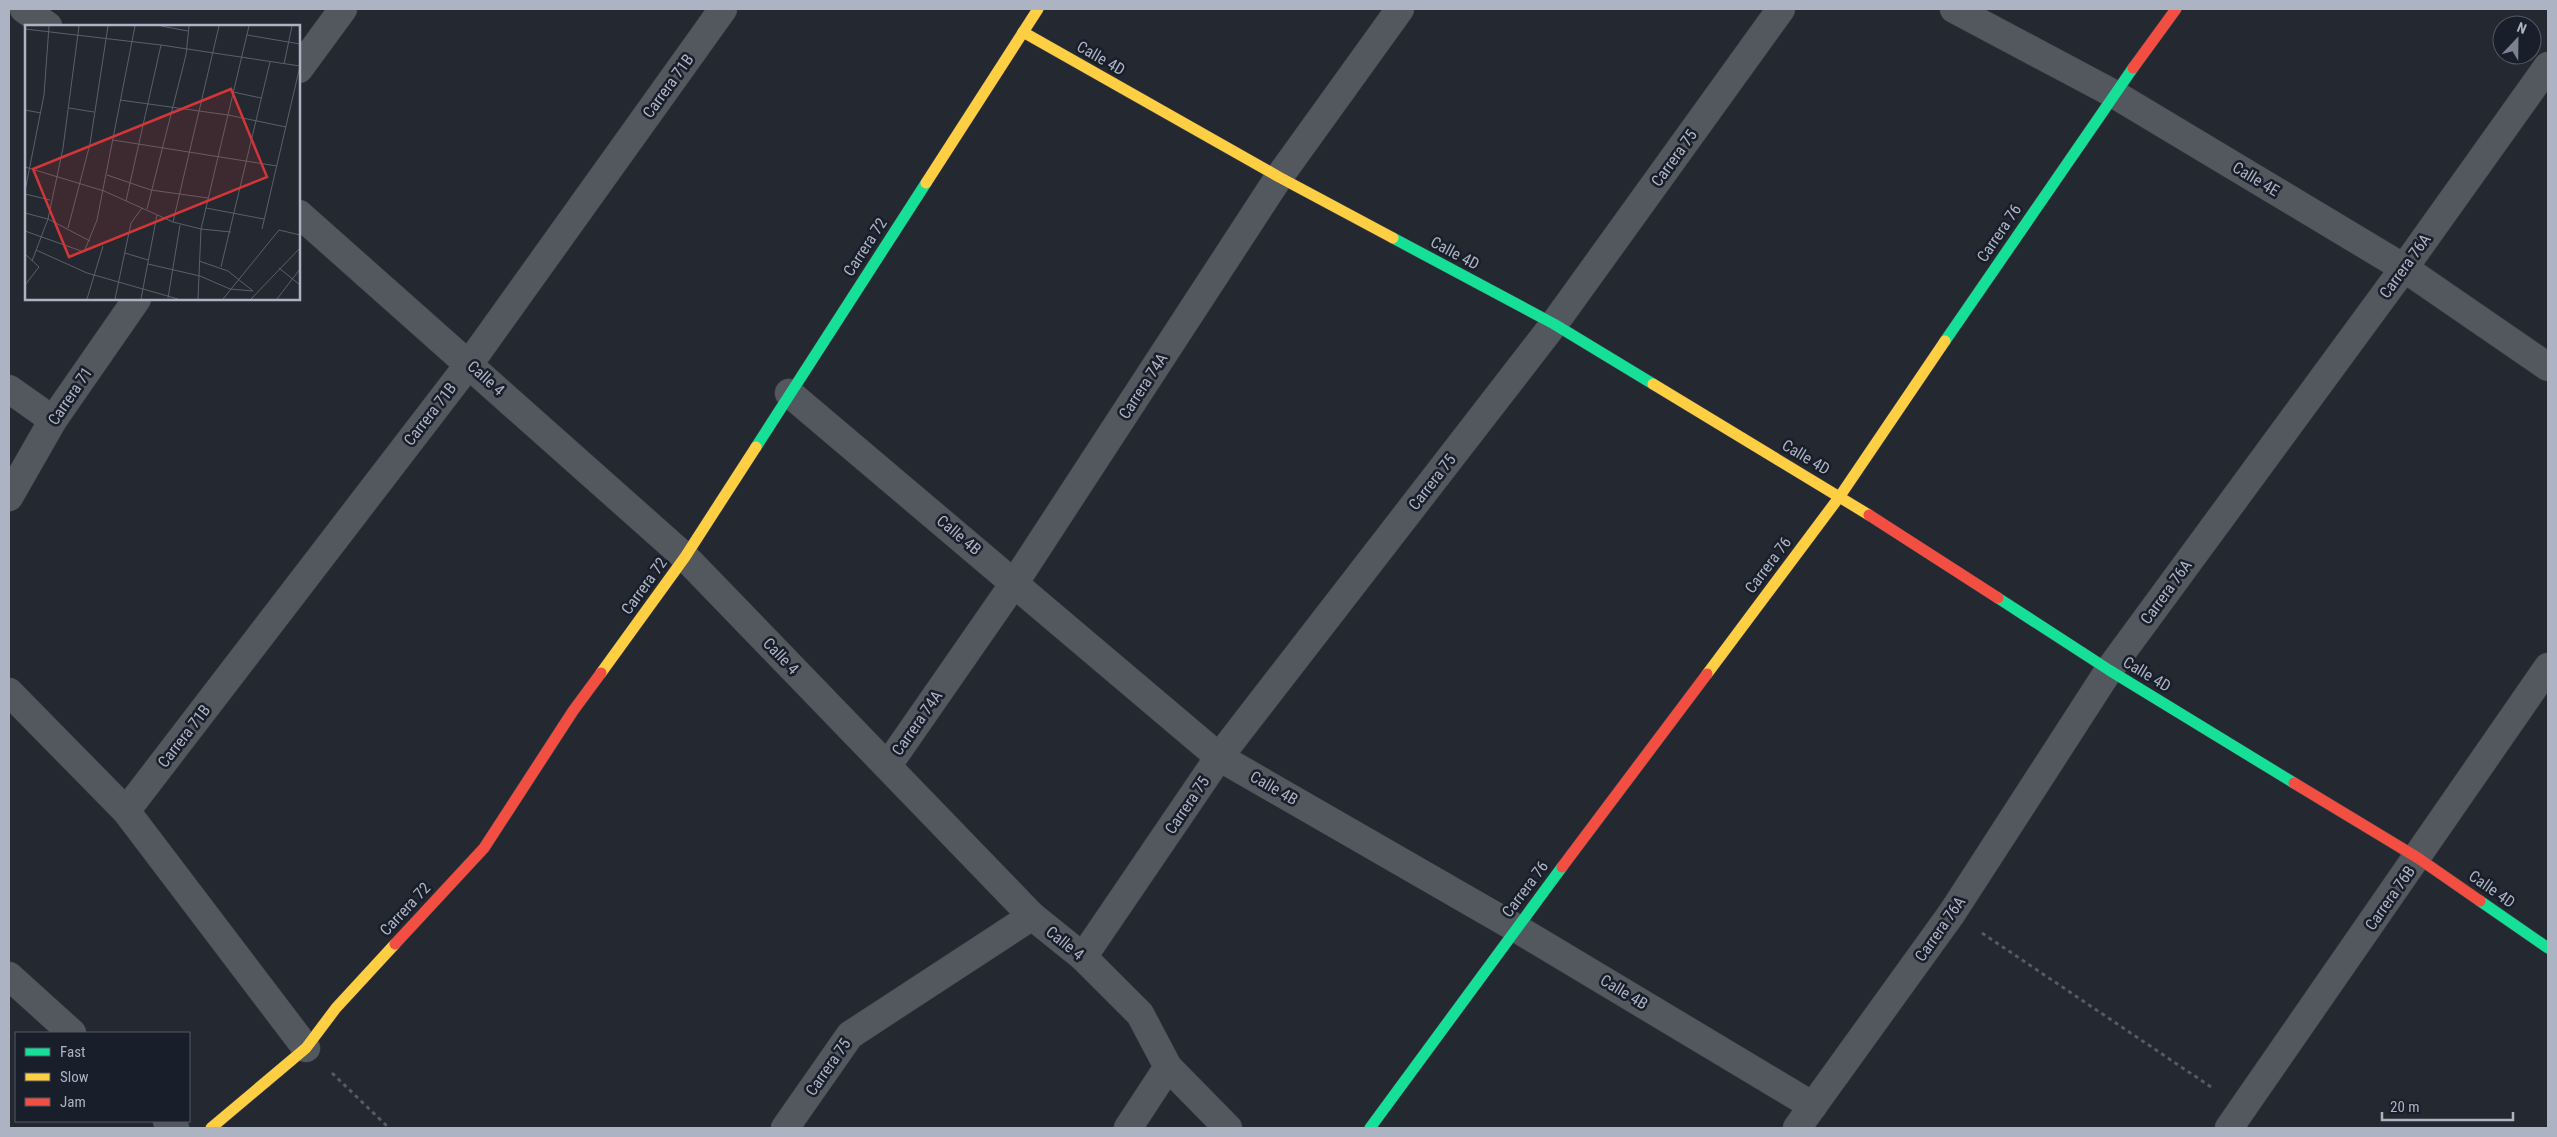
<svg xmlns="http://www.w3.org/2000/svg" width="2557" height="1137" font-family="'Roboto Condensed',sans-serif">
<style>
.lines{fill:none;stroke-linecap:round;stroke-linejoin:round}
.street-casing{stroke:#404349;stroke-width:29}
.fast-casing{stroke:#404349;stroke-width:12}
.slow-casing{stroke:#404349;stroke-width:12}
.jam-casing{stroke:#404349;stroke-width:12}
.path{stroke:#565a62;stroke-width:3;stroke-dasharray:4 4;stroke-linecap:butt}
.street{stroke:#53575e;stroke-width:28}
.fast{stroke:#16e098;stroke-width:11}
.slow{stroke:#ffcf43;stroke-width:11}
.jam{stroke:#f24e42;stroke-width:11}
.labels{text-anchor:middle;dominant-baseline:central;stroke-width:5;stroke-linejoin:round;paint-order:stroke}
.street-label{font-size:16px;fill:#acb3c3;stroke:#181e2a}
.inset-road{fill:none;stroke:#5a606b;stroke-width:1}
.view{fill:#d23638;fill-opacity:0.15;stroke:#d23638;stroke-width:2.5}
.inset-edge{fill:none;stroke:#acb3c3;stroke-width:2.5}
</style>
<rect width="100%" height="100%" fill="#242830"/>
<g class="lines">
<g class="street-casing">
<g id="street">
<path d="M24,9L48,26"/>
<path d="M1954,9L2114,94L2404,268L2548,367"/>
<path d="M299,69L343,9"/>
<path d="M299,214L685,557L1032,916L1083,957L1140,1014L1168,1067L1228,1128"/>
<path d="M9,389L53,420"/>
<path d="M789,393L1219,757L1516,928L1813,1106"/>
<path d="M9,497L53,420L137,299"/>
<path d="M9,692L126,811L306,1048"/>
<path d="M888,765L1015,582L1279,177L1400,9"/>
<path d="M126,811L469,364L723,9"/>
<path d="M1083,957L1219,757L1554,324L1781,9"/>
<path d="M9,976L72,1033"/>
<path d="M167,1121L175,1128"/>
<path d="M785,1128L850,1035L1032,916"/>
<path d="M1128,1128L1168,1067"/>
<path d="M1797,1128L1952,913L2109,670L2404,268L2548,66"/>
<path d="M2229,1128L2548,667"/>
</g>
</g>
<g class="fast-casing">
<g id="fast">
<path d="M1393,238L1554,324L1653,384"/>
<path d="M1945,341L2133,68"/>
<path d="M756,447L926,183"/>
<path d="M1998,598L2109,670L2294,783"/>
<path d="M2480,901L2548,948"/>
<path d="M1370,1128L1562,867"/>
</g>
</g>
<g class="slow-casing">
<g id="slow">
<path d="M1023,32L1279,177L1393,238"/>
<path d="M926,183L1038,9"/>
<path d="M1653,384L1869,515"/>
<path d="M601,673L685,557L756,447"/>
<path d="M1707,674L1840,496L1945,341"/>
<path d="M211,1128L306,1048L336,1008L395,944"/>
</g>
</g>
<g class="jam-casing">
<g id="jam">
<path d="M2133,68L2176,9"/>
<path d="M1869,515L1998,598"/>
<path d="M2294,783L2418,858L2480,901"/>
<path d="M1562,867L1707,674"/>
<path d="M395,944L484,848L573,711L601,673"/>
</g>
</g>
<g class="path">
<path d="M1982,933L2211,1087"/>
<path d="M332,1073L389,1128"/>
</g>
<use href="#street" class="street"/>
<use href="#fast" class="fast"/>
<use href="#slow" class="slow"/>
<use href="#jam" class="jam"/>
</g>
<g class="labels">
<g class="street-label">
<text transform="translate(1101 58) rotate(30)">Calle 4D</text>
<text transform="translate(668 86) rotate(-54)">Carrera 71B</text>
<text transform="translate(1674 158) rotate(-54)">Carrera 75</text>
<text transform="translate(2256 179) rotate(31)">Calle 4E</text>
<text transform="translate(1999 233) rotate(-56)">Carrera 76</text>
<text transform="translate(865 247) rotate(-57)">Carrera 72</text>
<text transform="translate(1455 253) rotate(28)">Calle 4D</text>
<text transform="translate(2405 266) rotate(-54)">Carrera 76A</text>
<text transform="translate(486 378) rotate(42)">Calle 4</text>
<text transform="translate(1143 386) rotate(-57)">Carrera 74A</text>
<text transform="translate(70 396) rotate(-56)">Carrera 71</text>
<text transform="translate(430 414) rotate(-52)">Carrera 71B</text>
<text transform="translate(1806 457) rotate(31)">Calle 4D</text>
<text transform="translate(1432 482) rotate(-52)">Carrera 75</text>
<text transform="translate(959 535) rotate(40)">Calle 4B</text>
<text transform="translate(1768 565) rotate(-53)">Carrera 76</text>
<text transform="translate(644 586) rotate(-54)">Carrera 72</text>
<text transform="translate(2166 592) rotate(-54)">Carrera 76A</text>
<text transform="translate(781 656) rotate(46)">Calle 4</text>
<text transform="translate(2147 674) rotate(31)">Calle 4D</text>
<text transform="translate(917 723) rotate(-55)">Carrera 74A</text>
<text transform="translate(184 736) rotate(-52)">Carrera 71B</text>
<text transform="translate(1274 788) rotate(30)">Calle 4B</text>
<text transform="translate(1187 805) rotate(-56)">Carrera 75</text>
<text transform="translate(1525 889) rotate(-53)">Carrera 76</text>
<text transform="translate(2492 889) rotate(35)">Calle 4D</text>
<text transform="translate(2390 898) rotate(-55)">Carrera 76B</text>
<text transform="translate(405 909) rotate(-47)">Carrera 72</text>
<text transform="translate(1940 929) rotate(-55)">Carrera 76A</text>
<text transform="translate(1065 943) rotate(39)">Calle 4</text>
<text transform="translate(1624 992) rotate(31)">Calle 4B</text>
<text transform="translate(828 1067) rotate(-55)">Carrera 75</text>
</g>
</g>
<g transform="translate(25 25)">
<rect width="275" height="275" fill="#242830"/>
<path class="inset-road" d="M136,1L163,6M0,4L136,20L275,41M222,10L275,19M259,39L267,1M208,67L236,73M95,75L203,90L261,102M44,83L69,87M0,85L16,88M88,115L252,141M0,142L79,166L148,197L176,204L206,207M82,150L126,165L183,173M0,166L19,70L24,1M0,169L25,175M101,176L136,20M181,183L239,194M122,184L161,30L164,1M0,188L23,194L65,216M148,197L194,1M43,203L65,119L83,1M237,204L275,41M0,206L59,227L72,195L110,1M11,225L62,248L153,274M100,228L123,235M0,229L14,242L0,260M7,236L23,194L38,123L54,1M174,236L203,246L228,266M123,239L175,251L205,264L228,266M196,242L245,37M254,243L275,260M143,273L155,200M62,274L78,221M90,274L106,198L117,183M116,274L132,190M173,274L176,204L224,1M198,274L254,205L275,210M226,274L275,223M252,274L275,244"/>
<path class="view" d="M206,64L242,152L44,232L8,144Z"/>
<rect width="275" height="275" class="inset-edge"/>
</g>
<rect width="2557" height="1137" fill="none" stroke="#acb3c3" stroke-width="20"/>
<rect x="15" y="1032" width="175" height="90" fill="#181e2a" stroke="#535a67"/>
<rect x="25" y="1048" width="25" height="8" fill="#16e098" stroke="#535a67"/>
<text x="60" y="1057" font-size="15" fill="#acb3c3">Fast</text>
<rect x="25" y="1073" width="25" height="8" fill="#ffcf43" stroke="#535a67"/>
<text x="60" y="1082" font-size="15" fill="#acb3c3">Slow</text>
<rect x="25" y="1098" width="25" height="8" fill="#f24e42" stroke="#535a67"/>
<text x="60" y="1107" font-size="15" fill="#acb3c3">Jam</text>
<g transform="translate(2517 40) rotate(22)"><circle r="24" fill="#181e2a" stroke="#535a67"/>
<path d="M0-4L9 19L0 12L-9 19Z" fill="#7c8290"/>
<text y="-8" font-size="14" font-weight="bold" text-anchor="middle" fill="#acb3c3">N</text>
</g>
<path d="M2382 1112v8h131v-8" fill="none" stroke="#acb3c3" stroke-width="2.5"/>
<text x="2390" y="1112" font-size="15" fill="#acb3c3" stroke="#181e2a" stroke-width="4" paint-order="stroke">20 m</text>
</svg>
